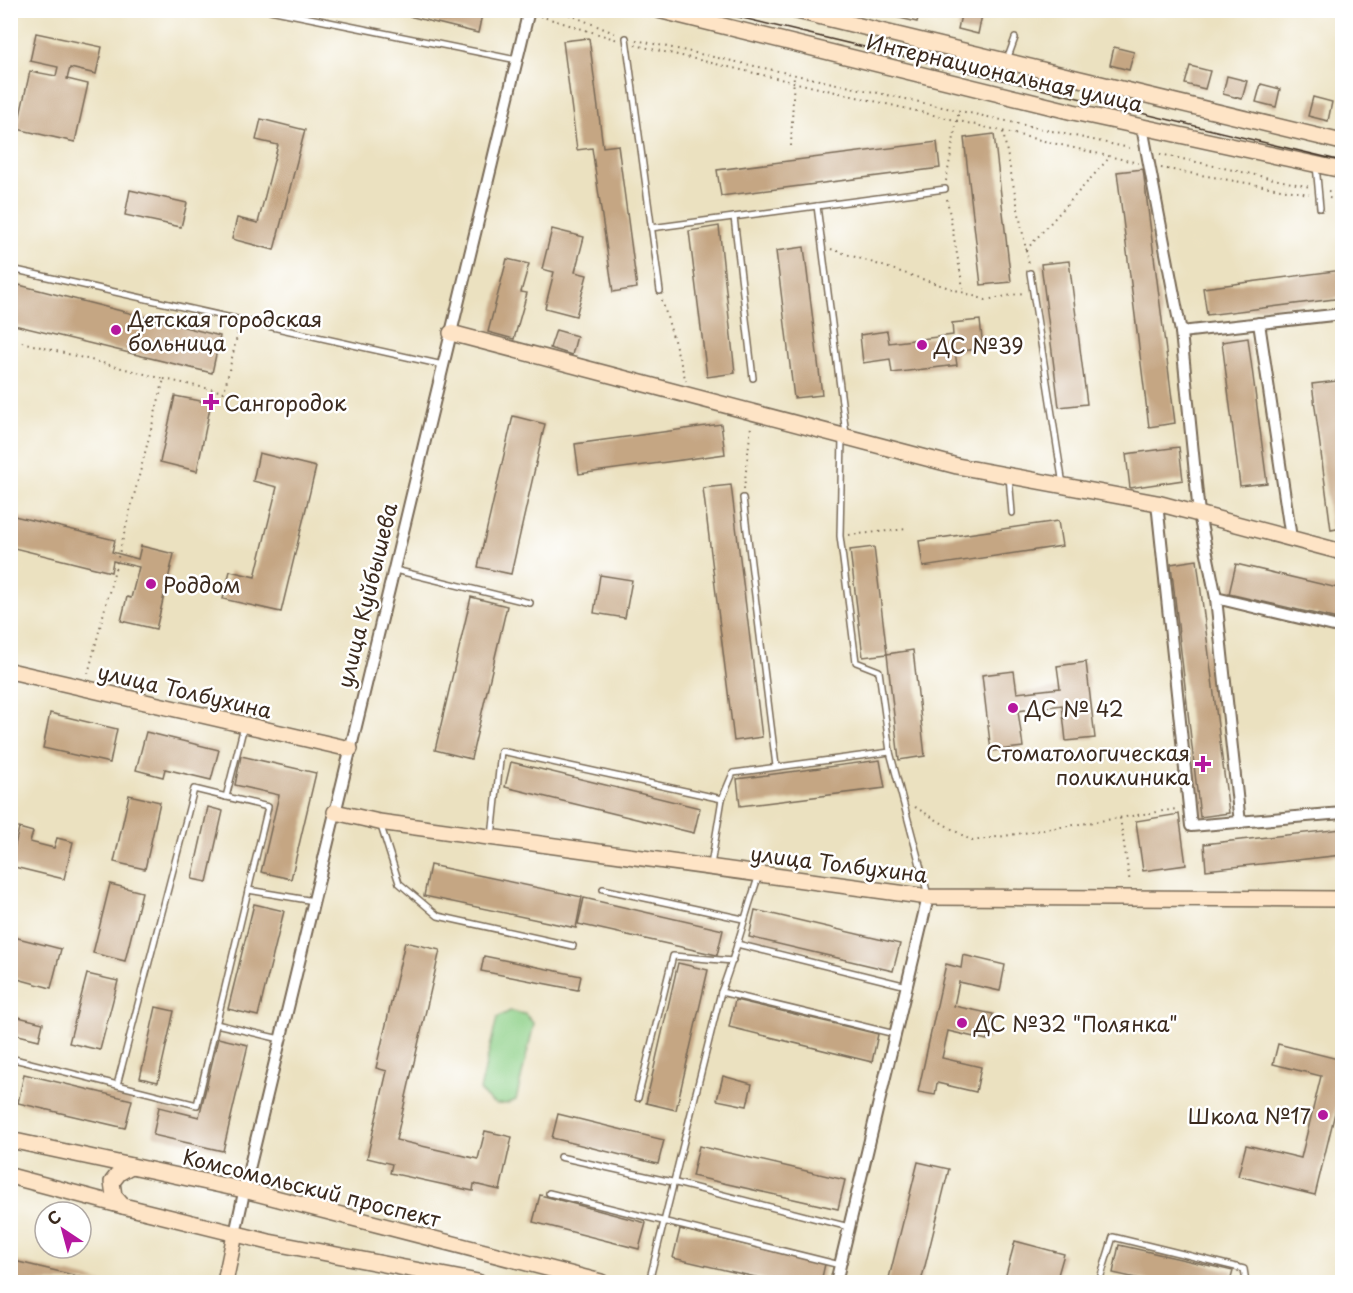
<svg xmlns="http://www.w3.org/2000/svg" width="1353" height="1293" font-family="'Playpen Sans',sans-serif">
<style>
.green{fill:#8ed088;stroke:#647d53;stroke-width:1.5}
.building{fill:#c5a683}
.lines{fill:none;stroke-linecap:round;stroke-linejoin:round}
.lane-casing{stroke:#796a57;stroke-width:8}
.street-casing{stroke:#796a57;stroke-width:14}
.secondary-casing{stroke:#796a57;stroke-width:18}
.path{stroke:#796a57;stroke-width:2;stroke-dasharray:1.5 4.5;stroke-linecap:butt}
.lane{stroke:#fff;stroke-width:5}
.street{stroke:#fff;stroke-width:10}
.secondary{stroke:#fee4c6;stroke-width:15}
.tram{stroke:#3b2a1e;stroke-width:1.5}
.poi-dot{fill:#b5179e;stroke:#fff;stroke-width:2}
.labels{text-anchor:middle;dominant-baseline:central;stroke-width:5;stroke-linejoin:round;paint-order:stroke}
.street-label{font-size:21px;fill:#3b2a1e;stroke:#fff}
.poi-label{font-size:21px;fill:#3b2a1e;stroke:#fff;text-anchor:start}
</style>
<rect width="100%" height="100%" fill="#fff"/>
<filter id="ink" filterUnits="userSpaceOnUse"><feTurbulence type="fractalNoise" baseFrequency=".0167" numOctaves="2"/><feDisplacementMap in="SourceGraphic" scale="12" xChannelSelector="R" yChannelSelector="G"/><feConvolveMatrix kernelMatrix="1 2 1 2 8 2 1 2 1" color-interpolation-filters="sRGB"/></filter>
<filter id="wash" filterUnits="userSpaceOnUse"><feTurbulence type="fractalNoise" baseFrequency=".008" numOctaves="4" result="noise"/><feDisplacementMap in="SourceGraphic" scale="24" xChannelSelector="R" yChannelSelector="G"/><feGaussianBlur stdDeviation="1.35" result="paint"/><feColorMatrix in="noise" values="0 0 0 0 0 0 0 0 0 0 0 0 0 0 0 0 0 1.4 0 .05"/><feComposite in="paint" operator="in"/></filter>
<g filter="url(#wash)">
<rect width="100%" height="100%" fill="#ebe1c0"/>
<path class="green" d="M510,1011L525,1014L534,1024L516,1100C498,1108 491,1105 480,1090L497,1018Z"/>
<g id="blocks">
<g class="building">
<path d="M384,10H483L478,33Z"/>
<path d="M888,10H920L917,22L887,15Z"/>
<path d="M962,10L982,15L978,34L958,29Z"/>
<path d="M36,33L102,47L96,74L70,68L67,79L88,84L75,142L17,129L30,71L56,76L58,67L30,61Z"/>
<path d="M589,38L603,147L618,145L637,288L613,292L592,148L577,150L563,41Z"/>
<path d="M1114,47L1134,52L1129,70L1110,65Z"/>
<path d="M1190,66L1210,71L1205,89L1185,84Z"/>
<path d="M1227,76L1247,81L1242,99L1223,94Z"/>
<path d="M1261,84L1280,89L1276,107L1256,102Z"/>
<path d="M1313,97L1332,102L1328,121L1308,116Z"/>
<path d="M261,119L305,130L274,250L232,239L237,218L258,223L278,145L256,140Z"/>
<path d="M994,134L1011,282L981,285L964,138Z"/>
<path d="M937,142L940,168L721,196L717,170Z"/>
<path d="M1143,169L1175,423L1149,427L1117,172Z"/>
<path d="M130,190L187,203L181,227L125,215Z"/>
<path d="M719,226L735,373L707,377L689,231Z"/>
<path d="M552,229L584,237L575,272L587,275L576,316L545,308L554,272L542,269Z"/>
<path d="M804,247L822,395L794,398L776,251Z"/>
<path d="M507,259L529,264L521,292L527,293L514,339L488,332Z"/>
<path d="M1069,261L1087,404L1059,407L1041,264Z"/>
<path d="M1342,270V298L1207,315L1203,288Z"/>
<path d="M19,285L220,336L212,373L10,324Z"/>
<path d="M980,320L983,348L955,352L957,365L892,373L890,359L863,363L860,335L887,331L889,343L953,335L952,323Z"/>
<path d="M556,330L577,336L572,355L550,348Z"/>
<path d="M1248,338L1267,483L1240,486L1222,342Z"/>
<path d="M1337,381L1342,422V528L1331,530L1312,384Z"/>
<path d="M175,396L211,403L197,471L160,462Z"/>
<path d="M513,416L545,424L511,574L478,567Z"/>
<path d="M721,424L725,454L579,474L575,444Z"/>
<path d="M1179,447L1183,480L1130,488L1126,454Z"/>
<path d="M259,453L316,467L281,612L223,599L230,571L255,577L277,487L253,481Z"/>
<path d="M731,485L762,737L734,741L703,488Z"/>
<path d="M10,515L115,540L112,552L138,559L141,546L174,554L156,629L121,621L127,597L131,598L139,567L113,561L111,572L10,547Z"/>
<path d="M1058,521L1062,546L923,567L919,541Z"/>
<path d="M874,547L887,654L863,657L850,550Z"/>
<path d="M1197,560L1229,813L1200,817L1171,564Z"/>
<path d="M1236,564L1342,589V620L1229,594Z"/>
<path d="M600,575L632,580L625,618L594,613Z"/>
<path d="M471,597L507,606L471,759L435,750Z"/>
<path d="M913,650L925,756L899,760L887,654Z"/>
<path d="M1086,662L1095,738L1066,741L1062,705L1018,711L1023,747L991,751L982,675L1014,671L1017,693L1060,688L1057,666Z"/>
<path d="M50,713L117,729L110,763L43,748Z"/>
<path d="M146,732L219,750L211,780L165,769L163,777L136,770Z"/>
<path d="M241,756L316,773L291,879L261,872L279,795L235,785Z"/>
<path d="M880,760L885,788L740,806L737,779Z"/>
<path d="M511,762L700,808L694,833L505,787Z"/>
<path d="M129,795L160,802L145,869L114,862Z"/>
<path d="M208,807L223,811L207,882L192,879Z"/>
<path d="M1179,814L1186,865L1143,871L1136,821Z"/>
<path d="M19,828L33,832L30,842L54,848L57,838L73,842L64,879L10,866Z"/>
<path d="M1342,829V855L1206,870L1204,844Z"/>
<path d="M430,865L582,897L576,928L424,896Z"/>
<path d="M110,884L142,892L125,961L93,953Z"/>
<path d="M584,898L723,930L717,955L578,924Z"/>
<path d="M254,904L284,911L258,1016L228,1009Z"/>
<path d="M755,910L900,944L893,971L749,937Z"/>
<path d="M10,936L61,949L51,988L10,977Z"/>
<path d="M405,942L440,950L396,1140L478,1159L485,1131L512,1137L500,1190L474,1184L473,1191L390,1173L392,1164L367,1158L387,1071L376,1068Z"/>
<path d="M963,955L1005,965L1000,991L959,982L954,1006L993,1014L987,1040L948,1031L942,1058L981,1067L976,1092L937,1083L935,1095L918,1092L946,964L961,968Z"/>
<path d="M484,956L581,976L578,990L481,971Z"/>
<path d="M678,963L708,970L676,1110L646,1103Z"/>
<path d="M87,974L118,981L100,1050L69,1043Z"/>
<path d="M735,1000L878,1034L872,1062L729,1027Z"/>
<path d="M156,1007L174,1011L158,1082L140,1078Z"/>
<path d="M10,1015L43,1023L39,1040L10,1033Z"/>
<path d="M218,1038L248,1045L223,1151L153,1135L159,1107L199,1117Z"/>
<path d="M1278,1044L1342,1060V1084L1315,1195L1238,1176L1246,1145L1301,1158L1321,1076L1273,1064Z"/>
<path d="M24,1074L132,1100L125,1128L18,1103Z"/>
<path d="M723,1076L752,1084L747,1106L717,1100Z"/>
<path d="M558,1114L664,1140L658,1164L552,1138Z"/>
<path d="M699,1146L845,1180L838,1209L692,1176Z"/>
<path d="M918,1162L949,1169L921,1282H888Z"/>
<path d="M540,1195L646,1223L639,1249L533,1222Z"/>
<path d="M680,1229L825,1264L821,1282H777L673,1258Z"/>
<path d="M1015,1241L1064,1254L1056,1282H1004Z"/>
<path d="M1119,1245L1233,1271L1230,1282H1154L1113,1273Z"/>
<path d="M10,1260L103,1282H10Z"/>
</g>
</g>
</g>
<g filter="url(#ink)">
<use href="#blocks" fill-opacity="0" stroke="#796a57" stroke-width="1.5"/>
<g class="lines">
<g class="lane-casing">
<g id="lane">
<path d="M270,10L517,60"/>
<path d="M626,38L660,291"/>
<path d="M1007,60L1015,38"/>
<path d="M1316,165L1320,208"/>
<path d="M817,206L846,434"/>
<path d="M734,217L753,378"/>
<path d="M651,228L945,189"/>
<path d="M10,266L16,270L443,365"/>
<path d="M1030,273L1063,485"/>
<path d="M10,286L16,270"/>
<path d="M842,437L840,536L856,662L879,671L890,752L928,895"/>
<path d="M1009,476L1012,513"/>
<path d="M743,498L776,766"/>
<path d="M395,570L530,603"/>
<path d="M226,797L244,726"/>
<path d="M722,799L733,773L890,752"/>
<path d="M380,823L399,883L438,916L573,946"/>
<path d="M492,837L501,751L722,799L711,865"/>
<path d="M603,889L743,919"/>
<path d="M248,890L314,901"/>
<path d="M737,944L907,986"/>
<path d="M721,992L895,1034"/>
<path d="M216,1024L280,1039"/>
<path d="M10,1058L197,1105L268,807L194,789L117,1085"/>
<path d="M638,1098L673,956L733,961"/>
<path d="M560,1157L672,1182L849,1227"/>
<path d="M549,1193L840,1265"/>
<path d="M649,1282L721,992C736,954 745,914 759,875"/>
<path d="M1099,1282L1113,1237L1244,1269L1246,1282"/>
</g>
</g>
<g class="street-casing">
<g id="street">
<path d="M1142,127L1181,332L1199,514L1216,598L1342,628"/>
<path d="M1259,323L1291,538"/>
<path d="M1181,332L1342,314"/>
<path d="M1157,503L1191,826L1342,813"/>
<path d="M1216,598L1240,823"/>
<path d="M235,1234L250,1165L529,10"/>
<path d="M836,1282L928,897"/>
</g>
</g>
<g class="secondary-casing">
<g id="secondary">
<path d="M658,10L1073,112L1342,170"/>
<path d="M793,10L1342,142"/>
<path d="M451,333L957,466L1157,503L1342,552"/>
<path d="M10,671L350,749"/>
<path d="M335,812L379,822L928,897L1342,899"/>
<path d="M10,1140L244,1190L601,1282"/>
<path d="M10,1176L123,1206L269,1242L478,1282"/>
<path d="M123,1206L114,1196L112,1182L119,1173L131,1166"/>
<path d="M225,1282L235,1234"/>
</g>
</g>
<g class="path">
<path d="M558,10L619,35"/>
<path d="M540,16L618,40"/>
<path d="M636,40L1134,149"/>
<path d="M635,45L1138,163"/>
<path d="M1003,132L1029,265"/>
<path d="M791,146L794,74"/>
<path d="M1160,154L1310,187"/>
<path d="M1161,168L1309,194"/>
<path d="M946,181L959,110"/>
<path d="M1328,191L1342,193"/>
<path d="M1329,198L1342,200"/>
<path d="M947,199L964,293"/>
<path d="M831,249L986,300L1023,293"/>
<path d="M1026,250L1110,157"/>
<path d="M662,300L686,381"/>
<path d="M10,339L164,379L88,674"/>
<path d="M164,379L224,392L239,328"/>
<path d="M744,489L751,426"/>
<path d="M849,535L907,529"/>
<path d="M915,807L972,841L1176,809"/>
<path d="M1120,818L1130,883"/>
</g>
<use href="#lane" class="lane"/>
<use href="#street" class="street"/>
<use href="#secondary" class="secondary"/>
<path class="tram" d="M709,10L1342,161"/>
</g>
</g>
<g class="poi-dot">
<circle cx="116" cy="330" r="6"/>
<circle cx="922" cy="345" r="6"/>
<path d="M208 393h6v6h6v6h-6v6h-6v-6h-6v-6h6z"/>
<circle cx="151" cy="584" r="6"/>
<circle cx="1013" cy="708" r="6"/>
<path d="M1200 755h6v6h6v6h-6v6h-6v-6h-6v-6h6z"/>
<circle cx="962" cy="1023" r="6"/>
<circle cx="1323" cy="1115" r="6"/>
</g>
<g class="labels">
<g class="street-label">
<text transform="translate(1005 72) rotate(13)">Интернациональная улица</text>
<text transform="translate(366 595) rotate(-76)">улица Куйбышева</text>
<text transform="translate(185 690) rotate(13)">улица Толбухина</text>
<text transform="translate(839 863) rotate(7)">улица Толбухина</text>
<text transform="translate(312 1187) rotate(14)">Комсомольский проспект</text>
</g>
<g class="poi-label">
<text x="128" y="318">Детская городская<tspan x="128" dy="24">больница</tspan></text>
<text x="934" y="345">ДС №39</text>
<text x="224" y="402">Сангородок</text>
<text x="163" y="584">Роддом</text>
<text x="1025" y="708">ДС № 42</text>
<text x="1190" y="752" text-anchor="end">Стоматологическая<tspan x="1190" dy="24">поликлиника</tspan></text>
<text x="974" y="1023">ДС №32 "Полянка"</text>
<text x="1311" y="1115" text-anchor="end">Школа №17</text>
</g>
</g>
<rect width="1353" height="1293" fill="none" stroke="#fff" stroke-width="36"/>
<g transform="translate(63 1230) rotate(324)"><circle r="28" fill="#ffffff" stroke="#b1aaa5" stroke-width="1.5"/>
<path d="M0-4.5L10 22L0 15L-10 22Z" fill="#b5179e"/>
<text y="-9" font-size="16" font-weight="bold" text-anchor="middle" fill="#3b2a1e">С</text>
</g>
</svg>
